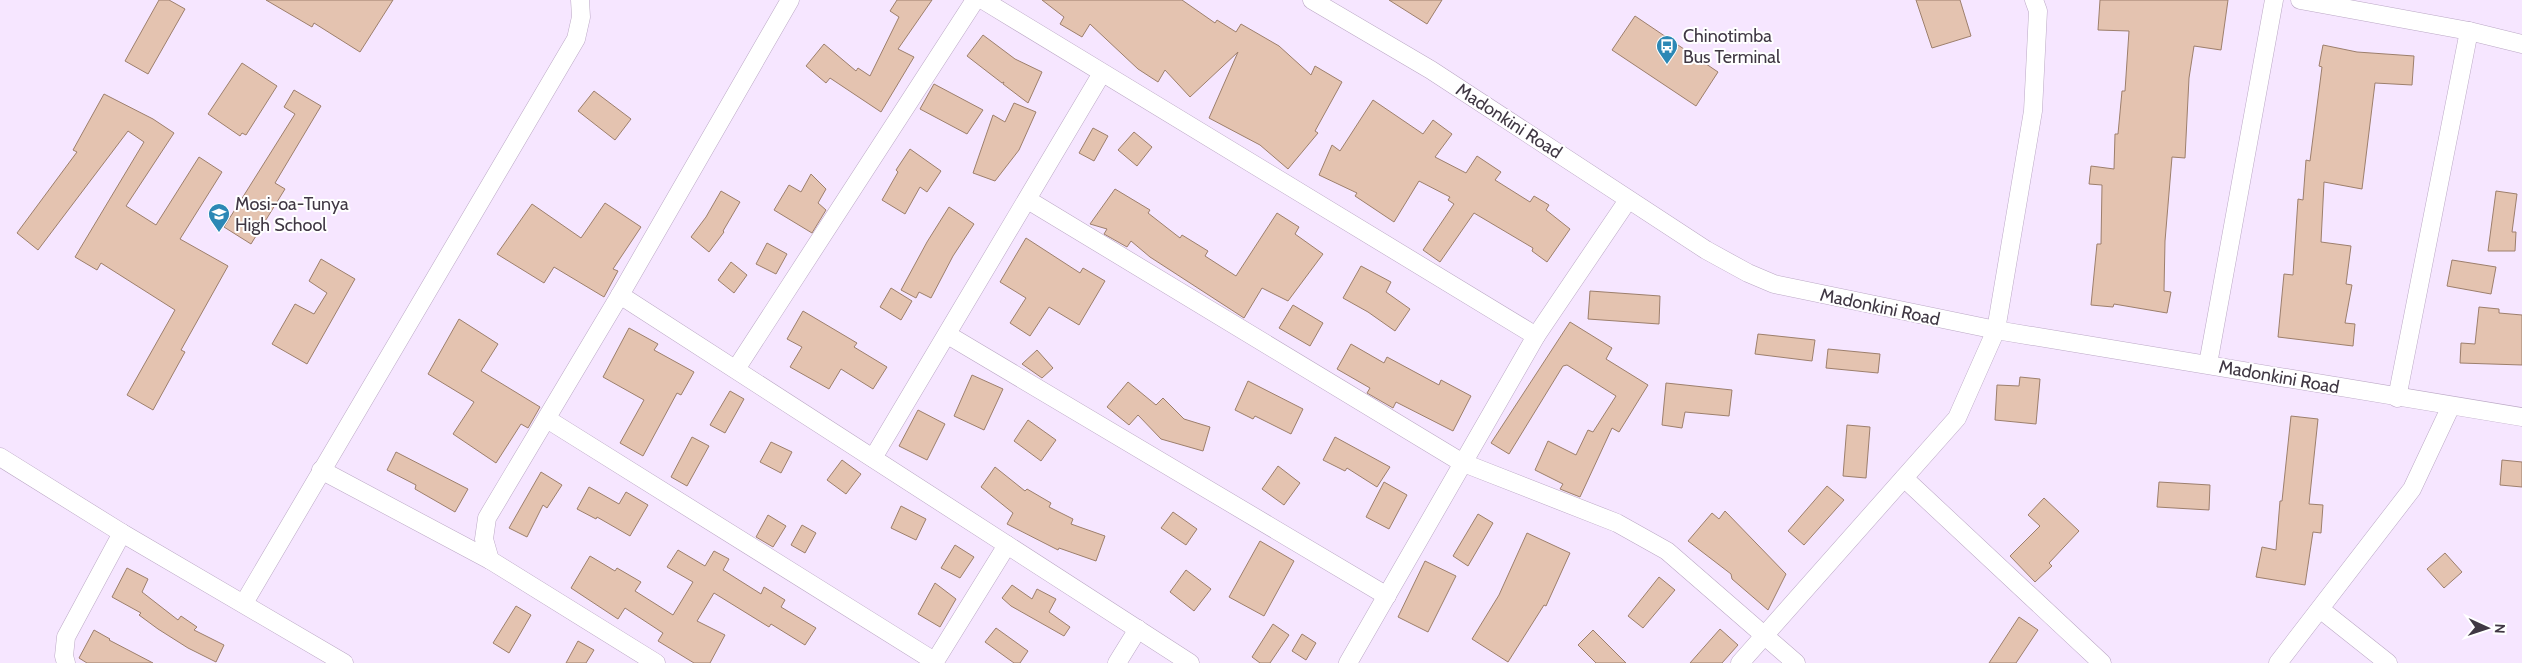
<svg xmlns="http://www.w3.org/2000/svg" width="2522" height="663" font-family="Cabin,sans-serif">
<style>
.building{fill:#e4c3b0;stroke:#9d7f6c}
.lines{fill:none;stroke-linecap:round;stroke-linejoin:round}
.street-casing{stroke:#bba8c5;stroke-width:19}
.street{stroke:#fff;stroke-width:18}
.labels{text-anchor:middle;dominant-baseline:central;stroke-width:4;stroke-linejoin:round;paint-order:stroke}
.poi-label{font-size:18px;fill:#403844;stroke:#fff;text-anchor:start}
.street-label{font-size:18px;fill:#403844;stroke:#fff}
</style>
<rect width="100%" height="100%" fill="#f6e6ff"/>
<g class="building">
<path d="M159,0H169L185,9L148,74L125,61Z"/>
<path d="M266,0H393L360,52L314,23L312,27Z"/>
<path d="M897,0H932L898,49L914,57L881,112L830,78L826,83L806,66L824,44L856,71L858,68L870,76L899,17L890,11Z"/>
<path d="M1042,0H1182L1215,23L1217,20L1236,32L1241,24L1279,46L1311,75L1315,66L1342,82L1315,131L1318,133L1288,169L1260,145L1209,118L1238,52L1190,97L1165,70L1158,82L1138,69L1090,24L1082,37L1060,24L1064,17Z"/>
<path d="M1389,0H1442L1427,24Z"/>
<path d="M1916,0H1960L1971,36L1932,48Z"/>
<path d="M2100,0H2228L2221,50L2194,46L2189,78L2185,158L2172,157L2165,241L2164,291L2171,292L2167,313L2114,304L2113,307L2091,305L2097,244H2101L2102,185L2089,184L2091,166L2114,169L2115,134H2118L2122,91H2125L2129,31L2098,30Z"/>
<path d="M1635,16L1718,72L1696,106L1612,50Z"/>
<path d="M983,35L1015,59L1042,72L1028,103L1003,84L1004,82L1002,83L967,56Z"/>
<path d="M2323,45L2357,52L2414,56L2412,85L2375,83L2362,189L2324,182L2321,242L2351,246L2346,284L2352,285L2345,323L2355,324L2353,346L2278,337L2284,274L2293,275L2298,199L2303,200L2306,160L2310,161L2322,67L2319,66Z"/>
<path d="M242,63L277,86L246,135L242,133L240,136L208,114Z"/>
<path d="M934,84L983,110L967,134L920,109Z"/>
<path d="M294,90L321,106L275,183L285,189L251,244L224,227L295,114L284,107Z"/>
<path d="M594,91L631,119L615,140L578,111Z"/>
<path d="M104,94L153,119L174,133L126,206L156,225L199,157L222,172L180,239L228,266L181,350L185,352L153,410L127,395L175,310L101,263L97,270L75,257L144,142L128,131L38,250L17,233L77,152L73,150Z"/>
<path d="M1373,100L1423,134L1433,120L1452,134L1435,157L1466,173L1477,156L1501,172L1495,180L1530,202L1534,196L1549,205L1546,210L1570,229L1547,262L1532,251L1533,248L1474,213L1440,262L1423,250L1454,204L1448,200L1450,197L1419,181L1394,222L1355,196L1357,193L1319,175L1332,145L1340,151Z"/>
<path d="M1014,103L1036,112L1019,150L995,181L973,173L993,115L1005,122Z"/>
<path d="M1093,128L1108,136L1094,161L1079,153Z"/>
<path d="M1134,132L1152,147L1137,166L1118,150Z"/>
<path d="M910,149L941,171L927,192L920,187L905,214L882,200L898,172L896,170Z"/>
<path d="M811,174L826,189L818,203L826,210L812,233L774,210L789,185L801,192Z"/>
<path d="M1115,189L1150,210L1148,213L1180,238L1182,235L1208,251L1205,256L1236,276L1277,213L1299,227L1295,234L1323,254L1288,301L1262,288L1244,318L1150,257L1131,241L1127,247L1104,234L1107,229L1090,224Z"/>
<path d="M721,191L740,202L723,231L724,232L709,252L691,237L706,217Z"/>
<path d="M2496,191L2517,194L2512,232H2516L2515,251H2488Z"/>
<path d="M605,203L641,227L613,269L618,271L604,297L554,267L544,283L497,254L532,204L581,238Z"/>
<path d="M949,207L974,224L953,256L931,298L919,292L916,298L901,290L927,242Z"/>
<path d="M1026,238L1080,273L1083,268L1105,281L1079,325L1049,307L1030,336L1010,323L1026,298L1000,282Z"/>
<path d="M767,243L787,254L776,274L756,264Z"/>
<path d="M321,259L355,279L307,364L272,344L295,304L314,314L327,293L309,281Z"/>
<path d="M2452,260L2496,267L2491,294L2447,286Z"/>
<path d="M731,262L747,275L734,293L718,280Z"/>
<path d="M1361,266L1391,282L1386,292L1410,309L1395,331L1368,312L1343,298Z"/>
<path d="M891,288L912,301L901,320L880,307Z"/>
<path d="M1590,291L1660,296L1659,324L1588,319Z"/>
<path d="M1293,305L1323,323L1310,346L1279,328Z"/>
<path d="M2479,307L2499,309V313L2522,315V365L2460,363L2461,343L2475,344Z"/>
<path d="M803,311L857,343L854,347L887,367L873,389L841,369L829,389L790,367L802,347L787,339Z"/>
<path d="M459,319L498,344L481,371L540,407L528,428L521,424L496,463L453,434L474,402L428,374Z"/>
<path d="M1570,322L1612,348L1606,359L1648,385L1619,432L1612,428L1580,497L1560,489L1563,484L1535,470L1548,441L1576,455L1588,430L1593,432L1616,396L1567,365L1563,366L1509,454L1491,443Z"/>
<path d="M629,328L658,344L654,350L694,372L681,395L677,393L643,456L620,443L644,400L603,377Z"/>
<path d="M1758,334L1815,340L1812,361L1755,354Z"/>
<path d="M1351,344L1384,363L1387,357L1439,385L1441,380L1471,396L1453,431L1396,402L1393,408L1367,393L1370,388L1337,369Z"/>
<path d="M1828,349L1880,354L1878,373L1826,368Z"/>
<path d="M1037,350L1053,368L1042,378L1022,364Z"/>
<path d="M972,375L1003,389L984,430L954,416Z"/>
<path d="M2020,377L2040,379L2036,424L1995,420L1997,385L2019,386Z"/>
<path d="M1248,381L1303,409L1291,434L1255,416L1253,419L1235,410Z"/>
<path d="M1128,382L1156,405L1163,398L1184,419L1210,427L1203,451L1161,439L1138,415L1129,425L1107,407Z"/>
<path d="M1666,383L1732,390L1729,416L1685,412L1682,428L1662,425Z"/>
<path d="M730,391L744,399L725,433L710,425Z"/>
<path d="M918,410L945,424L927,460L899,446Z"/>
<path d="M2291,416L2318,419L2309,504L2323,505L2321,533L2313,532L2305,585L2256,577L2262,547L2276,550L2280,501H2282Z"/>
<path d="M1028,420L1056,440L1041,461L1014,441Z"/>
<path d="M1847,425L1870,427L1866,478L1843,476Z"/>
<path d="M692,437L709,446L687,486L671,477Z"/>
<path d="M1335,437L1390,467L1377,487L1347,468L1345,471L1323,460Z"/>
<path d="M771,442L792,452L781,473L760,462Z"/>
<path d="M396,452L468,489L455,512L415,489L416,485L387,470Z"/>
<path d="M842,460L861,474L846,494L827,480Z"/>
<path d="M2502,460L2522,462V487L2500,485Z"/>
<path d="M1278,466L1300,483L1284,505L1262,489Z"/>
<path d="M995,467L1025,491L1027,489L1051,503L1049,507L1073,519L1071,524L1105,536L1096,561L1059,548L1058,550L1007,524L1013,513L981,487Z"/>
<path d="M541,472L562,485L547,508L543,505L527,537L509,528Z"/>
<path d="M1384,482L1407,495L1389,529L1366,517Z"/>
<path d="M2159,482L2210,485L2209,510L2157,507Z"/>
<path d="M1827,486L1844,500L1804,545L1788,531Z"/>
<path d="M589,487L619,504L626,492L648,505L630,536L597,517L596,519L577,509Z"/>
<path d="M2044,498L2079,531L2049,563L2052,566L2035,582L2010,556L2040,526L2028,515Z"/>
<path d="M901,506L926,519L916,540L891,528Z"/>
<path d="M1725,511L1786,574L1768,610L1732,579L1731,574L1688,541L1712,513L1719,519Z"/>
<path d="M1173,512L1197,529L1186,545L1161,528Z"/>
<path d="M1478,514L1493,523L1468,566L1453,556Z"/>
<path d="M768,515L786,526L773,547L756,537Z"/>
<path d="M802,525L816,533L805,553L791,545Z"/>
<path d="M1527,533L1570,553L1546,606L1544,605L1508,662L1472,639L1499,595Z"/>
<path d="M1260,541L1294,561L1264,616L1229,597Z"/>
<path d="M955,545L974,557L960,578L941,568Z"/>
<path d="M678,550L705,566L714,551L729,559L723,570L761,594L764,587L785,600L781,607L816,628L805,645L771,624L769,627L714,593L697,621L725,635L710,663H694L658,641L663,633L625,608L618,619L571,588L590,556L615,571L617,568L641,582L635,591L673,615L693,582L667,567Z"/>
<path d="M2445,553L2462,572L2444,588L2427,569Z"/>
<path d="M1425,561L1456,576L1428,632L1398,617Z"/>
<path d="M127,568L148,579L142,592L178,620L181,616L197,627L194,630L224,645L216,662L188,648L158,629L139,615L141,613L112,597Z"/>
<path d="M1186,570L1211,589L1194,611L1170,592Z"/>
<path d="M1659,577L1675,590L1643,628L1628,616Z"/>
<path d="M935,583L956,599L940,627L918,614Z"/>
<path d="M1012,585L1032,599L1037,589L1056,599L1049,612L1070,627L1064,636L1011,606L1002,598Z"/>
<path d="M516,606L531,615L509,653L493,643Z"/>
<path d="M2019,617L2038,630L2016,663H1989Z"/>
<path d="M1273,624L1289,635L1270,663H1260L1252,657Z"/>
<path d="M996,628L1028,651L1020,663H1014L985,642Z"/>
<path d="M1720,629L1738,645L1722,663H1690Z"/>
<path d="M94,630L110,639L109,640L153,663H87L79,658Z"/>
<path d="M1593,630L1626,663H1596L1578,645Z"/>
<path d="M1302,634L1316,643L1306,660L1292,651Z"/>
<path d="M578,641L594,650L586,663H566Z"/>
</g>
<g class="lines">
<g class="street-casing">
<g id="street">
<path d="M983,0L1536,336"/>
<path d="M1312,0L1431,70L1706,250L1748,273L1774,284L1996,330L2522,417"/>
<path d="M2300,0L2469,31L2522,44"/>
<path d="M1028,200L1461,462L1617,523L1667,551L1796,663"/>
<path d="M620,295L1190,663"/>
<path d="M948,335L1387,596"/>
<path d="M2208,364L2274,0"/>
<path d="M736,369L975,0"/>
<path d="M2397,398L2469,31"/>
<path d="M547,419L934,661"/>
<path d="M0,457L122,533L344,663"/>
<path d="M873,458L1102,73"/>
<path d="M321,470L490,560L484,539L487,518L620,295L790,0"/>
<path d="M1904,478L2102,663"/>
<path d="M490,560L656,663"/>
<path d="M244,603L576,39L581,17L580,0"/>
<path d="M2320,609L2388,663"/>
<path d="M66,663L64,656L66,637L122,533"/>
<path d="M934,663L1007,545"/>
<path d="M1117,663L1138,629"/>
<path d="M1348,663L1536,336L1628,200"/>
<path d="M1740,663L1957,418L1996,330L2033,111L2038,11L2034,0"/>
<path d="M2278,663L2412,489L2451,406"/>
</g>
</g>
<use href="#street" class="street"/>
</g>
<defs>
<g id="bus-pin" transform="scale(1.125)"><path d="M0 17L-7.5 6A9.5 9.5 0 1 1 7.5 6Z" fill="#2c88b5" stroke="#fff"/><path d="M-5-6H5V4H4V6H2V4H-2V6H-4V4H-5ZM-3.5-4V0h7V-4ZM-3.5 1.2v1.5H-2V1.2ZM2 1.2v1.5H3.5V1.2Z" fill="#fff"/></g>
<g id="school-pin" transform="scale(1.125)"><path d="M0 17L-7.5 6A9.5 9.5 0 1 1 7.5 6Z" fill="#2c88b5" stroke="#fff"/><path d="M0-5L7-2L0 1L-7-2ZM-4 1L0 2.5L4 1V4Q0 6-4 4Z" fill="#fff"/></g>
</defs>
<g fill-rule="evenodd">
<use href="#bus-pin" x="1667" y="46"/>
<use href="#school-pin" x="219" y="214"/>
</g>
<g class="labels">
<g class="poi-label">
<text x="1683" y="36">Chinotimba<tspan x="1683" dy="21">Bus Terminal</tspan></text>
<text x="235" y="204">Mosi-oa-Tunya<tspan x="235" dy="21">High School</tspan></text>
</g>
<g class="street-label">
<text transform="translate(1509 121) rotate(33)">Madonkini Road</text>
<text transform="translate(1880 307) rotate(12)">Madonkini Road</text>
<text transform="translate(2279 377) rotate(10)">Madonkini Road</text>
</g>
</g>
<g transform="translate(2487 628) rotate(93)" stroke="#ffffff" stroke-width="4" paint-order="stroke">
<path d="M0-4L9 19L0 12L-9 19Z" fill="#403844"/>
<text y="-8" font-size="14" font-weight="bold" text-anchor="middle" fill="#403844">N</text>
</g>
</svg>
